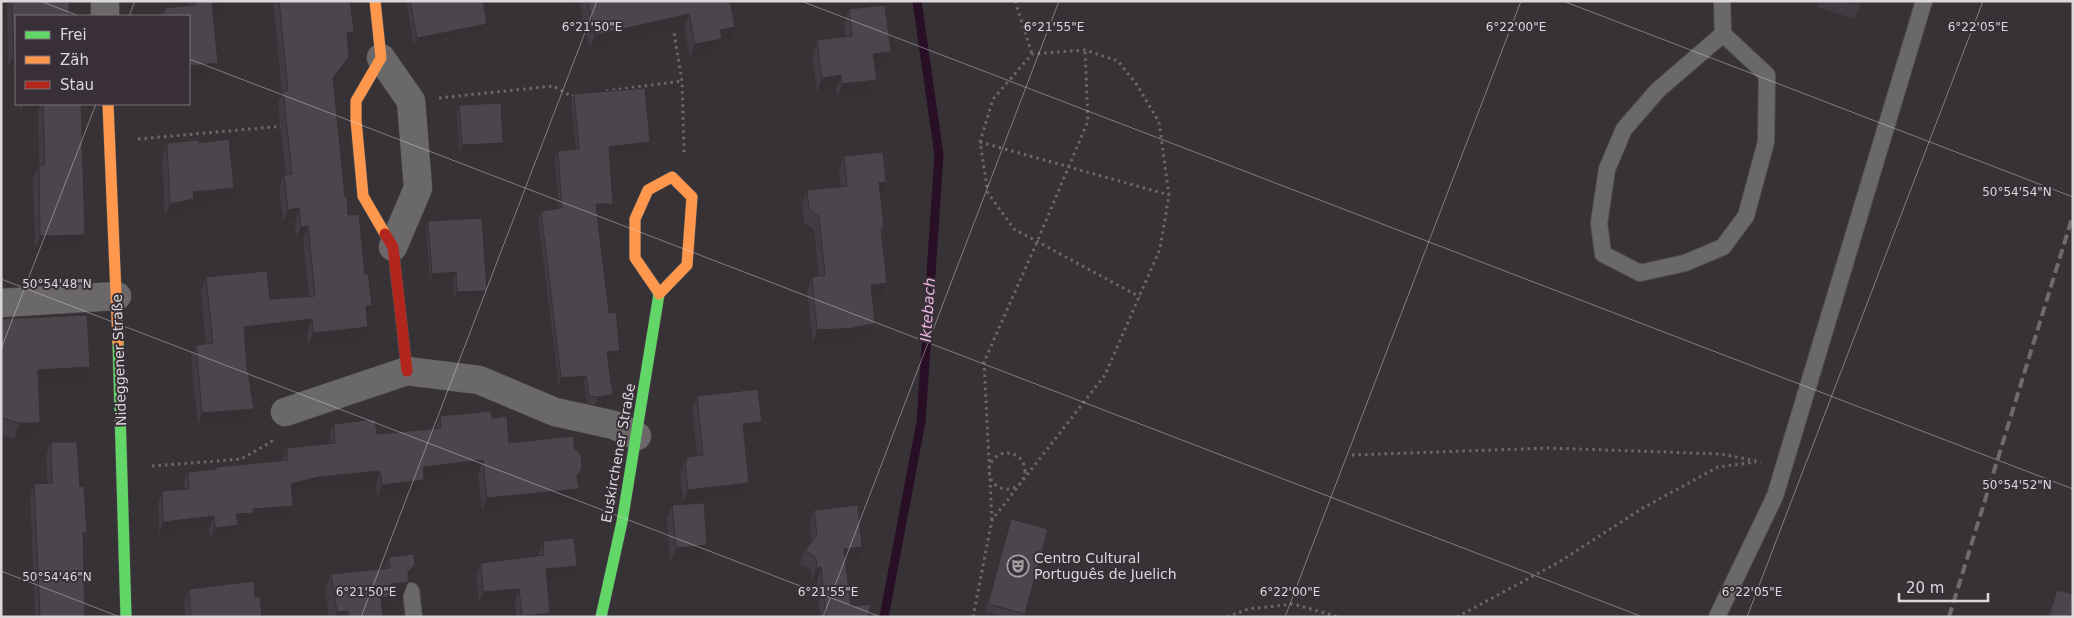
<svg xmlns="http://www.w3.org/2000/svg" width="2074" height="618" font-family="'DejaVu Sans',sans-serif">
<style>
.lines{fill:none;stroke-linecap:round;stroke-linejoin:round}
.stream{stroke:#280f25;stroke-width:9}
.lane-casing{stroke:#535153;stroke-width:18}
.street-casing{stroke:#535153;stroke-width:29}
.fast-casing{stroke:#535153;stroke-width:12}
.slow-casing{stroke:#535153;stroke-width:12}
.jam-casing{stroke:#535153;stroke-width:12}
.path{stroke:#6a686a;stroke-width:3;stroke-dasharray:2.5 4;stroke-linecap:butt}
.lane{stroke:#6b686a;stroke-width:16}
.street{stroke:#6b686a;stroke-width:28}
.fast{stroke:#63d668;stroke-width:11}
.slow{stroke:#ff974d;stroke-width:11}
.jam{stroke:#b3261e;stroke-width:11}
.rail{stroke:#6d6b6c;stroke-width:4;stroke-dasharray:10 5;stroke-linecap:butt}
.wall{fill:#423b41}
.shaded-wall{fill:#363035}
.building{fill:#4d454c;stroke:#363035}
.ticks{fill:none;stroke:#dcd7db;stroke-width:1;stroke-opacity:0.45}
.labels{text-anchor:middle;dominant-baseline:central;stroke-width:4;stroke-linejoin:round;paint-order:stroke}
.street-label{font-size:14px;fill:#dcd7db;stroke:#383036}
.poi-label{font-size:14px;fill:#dcd7db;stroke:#383036;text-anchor:start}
.water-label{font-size:15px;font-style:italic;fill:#edb5e3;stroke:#383036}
.ticks-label{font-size:12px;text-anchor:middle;fill:#dcd7db;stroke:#383036;stroke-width:4;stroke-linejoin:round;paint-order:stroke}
</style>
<rect width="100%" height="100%" fill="#363235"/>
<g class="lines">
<path class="stream" d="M884,617L921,422L939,155L917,1"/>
<g class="lane-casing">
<g id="lane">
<path d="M1722,1L1723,34L1767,75L1766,142L1746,216L1723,247L1685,263L1640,273L1603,254L1599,223L1607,169L1624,129L1658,90L1723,34"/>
<path d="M411,591L414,617"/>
<path d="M1717,617L1775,496L1924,1"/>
</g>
</g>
<g class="street-casing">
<g id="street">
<path d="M105,1V16"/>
<path d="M381,58L411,101L418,188L393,247"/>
<path d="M1,303L117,296"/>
<path d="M285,412L407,371L479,380L555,412L614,425L637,436"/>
</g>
</g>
<g class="fast-casing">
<g id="fast">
<path d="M118,342L126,617"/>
<path d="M601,617L622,522L659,294L657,290"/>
</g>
</g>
<g class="slow-casing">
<g id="slow">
<path d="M375,1L381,58L356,101V120L363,196L385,234"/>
<path d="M108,104L118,342"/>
<path d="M657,290L635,258V219L648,190L672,177L692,197L687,265L659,294"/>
</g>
</g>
<g class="jam-casing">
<path id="jam" d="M385,234L393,247L407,371"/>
</g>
<g class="path">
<path d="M1015,1L1032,54"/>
<path d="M673,27L682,81L684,152"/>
<path d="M606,91L682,81"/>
<path d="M439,98L553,86L571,96L577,95"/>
<path d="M138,139L284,126"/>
<path d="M980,142L1169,195"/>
<circle cx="1007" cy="471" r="18"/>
<path d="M1352,455L1549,448L1721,454L1761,462"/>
<path d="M152,466L241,459L271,442L273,438"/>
<path d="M992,520L984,362L1037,242L1088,121L1085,50"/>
<path d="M973,617L992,520L1105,375L1160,249L1169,195L1159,122L1137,85L1118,61L1085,50L1032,54L993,99L980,142L988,193L1014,229L1140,297"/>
<path d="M1227,617L1248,609L1293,604L1339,617"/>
<path d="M1457,617L1559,562L1643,508L1718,467L1756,462"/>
</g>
<use href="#lane" class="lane"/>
<use href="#street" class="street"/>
<use href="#fast" class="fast"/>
<use href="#slow" class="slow"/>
<use href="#jam" class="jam"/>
<path class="rail" d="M1949,617L2073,215"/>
</g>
<g class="wall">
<path d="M4,1H69L16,16V67H8L7,6H4Z"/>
<path d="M189,1H225L221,15L213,16V76L189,79V16H161L165,8L189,5Z"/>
<path d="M273,1H350L354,32L348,46L345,70L333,84L345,197L367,319L363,341L308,346L307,333L245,339L249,422L198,427L191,358L196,345L206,344L201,290L206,277L270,299L309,296L303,239L296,240L295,222L283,223L279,188L284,175H286L278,104L282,94Z"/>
<path d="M406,1H483L484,31L414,45Z"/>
<path d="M579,1H730V41L720,44L717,53L690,58L684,28L590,49Z"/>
<path d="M1819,1H1861L1855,19L1817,7Z"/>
<path d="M849,9L891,52L886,66L875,68L877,80L871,94L837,98L836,90L817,92L812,55L817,40L846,37L844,24Z"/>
<path d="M574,94L647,150L609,154L611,211L597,212L609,313L620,351L618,358L608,360L613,395L611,403L595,405L587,403L584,383L559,386L538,218L541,211L559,209L555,158L558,151L576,150L571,102Z"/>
<path d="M20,104H81L80,249H35L33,179L39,165L38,112H20Z"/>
<path d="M459,105L500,151L459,153L457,113Z"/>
<path d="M167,143L234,188L228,202L191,206L188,214L165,218L162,157Z"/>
<path d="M844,156L882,195L881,196L884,228L882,234L887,283L882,297L872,298L870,338L851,340L850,342L813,344L807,290L812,277L819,276L814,230L804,223L802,204L807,190L841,186L839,170Z"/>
<path d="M428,221L487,291L484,298L454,300L453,280L430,281L426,228Z"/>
<path d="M1,319L84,384L39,386L40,423L34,439H14L1,436Z"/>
<path d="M697,396L757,435L744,437L749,483L744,496L683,503L680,476L682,470L686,457L697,456L692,409Z"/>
<path d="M440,416L492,418L509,443L578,482L579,489L574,502L482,511L478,473L424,479L420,493L377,498L376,484L313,490L292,495L288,518L250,522L249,525L237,526L233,538L210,540L209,529L159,534L158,504L162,491L184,490L183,484L188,472L215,469L216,467L283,460L287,448L330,444L329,437L334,424L377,434L436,428Z"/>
<path d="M51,442L80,487L83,542L85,617H35L30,497L34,484L47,483L46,455Z"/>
<path d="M672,505L702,559L670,562L667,519Z"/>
<path d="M814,510L858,560L845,561L851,606L868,617H820L817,580L812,581L811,570L800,563L805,550L812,542L810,523Z"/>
<path d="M1011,519L1048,529L1024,617H1005L985,611Z"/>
<path d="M543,541L577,566L572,578L547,581L550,613L549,617H516L515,602L479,605L476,575L481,563L539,556V553Z"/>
<path d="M389,557L409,581L408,582L402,598L392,599L387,612L383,613V617H329L325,590L331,574L384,569Z"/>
<path d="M189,589L255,597L262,617H185L184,603Z"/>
<path d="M2057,590L2073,617H2047Z"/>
</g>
<g class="shaded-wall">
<path d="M5,1H8L7,6H4Z"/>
<path d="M568,1H578L567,4Z"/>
<path d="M225,2L221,15L207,17L212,4Z"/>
<path d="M689,14L684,28L590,49L595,35Z"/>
<path d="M487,24L484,31L414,45L417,38Z"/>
<path d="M735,27L730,41L720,44L717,53L690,58L695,44L720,30Z"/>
<path d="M354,32L349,46H342L347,33Z"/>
<path d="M891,52L886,66L868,69L873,54Z"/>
<path d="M14,53H16V67H8Z"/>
<path d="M349,57L345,70L328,91L333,78Z"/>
<path d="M218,63L213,76L189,79V66Z"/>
<path d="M841,75L836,90L817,92L822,78Z"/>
<path d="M877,80L871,94L837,98L842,84Z"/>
<path d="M24,104H41L38,112H20Z"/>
<path d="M650,142L647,150L606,154L609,147Z"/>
<path d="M503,143L500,151L459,153L462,145Z"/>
<path d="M886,182L882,195L874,196L879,183Z"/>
<path d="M234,188L228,202L191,206L188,214L165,218L170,204L193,192Z"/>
<path d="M596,204H613L611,211L594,212Z"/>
<path d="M299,208L295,222L283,223L288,210Z"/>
<path d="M308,226L303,239L296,240L301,227Z"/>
<path d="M85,235L80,249H35L40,236Z"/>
<path d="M456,272L453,280L430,281L432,274Z"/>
<path d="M887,283L882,297L866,298L871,285Z"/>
<path d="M487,291L484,298L454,300L457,292Z"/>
<path d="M366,306H372L367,319Z"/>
<path d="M312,319L307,333L239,340L244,327Z"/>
<path d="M875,324L870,338L851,340L850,342L813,344L817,330Z"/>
<path d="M368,327L363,341L308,346L313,333Z"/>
<path d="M620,351L618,358L604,360L607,352Z"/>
<path d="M90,367L84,384L32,386L38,370Z"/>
<path d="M586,376L584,383L559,386L561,378Z"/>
<path d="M613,395L611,403L595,405L598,397Z"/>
<path d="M254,409L249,422L198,427L202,413Z"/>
<path d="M762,422L757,435L738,437L743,424Z"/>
<path d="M20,423H40L34,439H14Z"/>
<path d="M483,460L478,473L418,480L423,467Z"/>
<path d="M582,469L578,482L577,476Z"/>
<path d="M380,471L376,484L313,490L286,496L291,484L318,477Z"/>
<path d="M424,480L420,493L377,498L382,485Z"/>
<path d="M749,483L744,496L683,503L688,490Z"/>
<path d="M579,489L574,502L482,511L487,498Z"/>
<path d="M293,506L288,518L250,522L249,525L237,526L233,538L210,540L215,528L236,514L253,509Z"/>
<path d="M214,516L209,529L159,534L163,522Z"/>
<path d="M83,533H87L82,545Z"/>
<path d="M707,545L702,559L670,562L676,548Z"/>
<path d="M862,547L858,560L839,562L844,549Z"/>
<path d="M415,565L402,598L392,599L387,612L376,614L381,598L391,584Z"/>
<path d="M577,566L572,578L541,581L546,569Z"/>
<path d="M821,567L817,580L812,581L817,568Z"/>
<path d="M519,589L515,602L479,605L483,592Z"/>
<path d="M348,611L346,617H335L337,612Z"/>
<path d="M550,613L549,617H521L522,616Z"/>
</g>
<g class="building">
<path d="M12,1H69V16H16V53H14Z"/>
<path d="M195,1H225V2L212,4L218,63L189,66V16H165V8L195,5Z"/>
<path d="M279,1H350L354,32L347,33L349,57L333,78L345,197H347L348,215L359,214L365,274L368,273L372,306H366L368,327L313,333L312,319L244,327L247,366L254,409L202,413L196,345L213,343L206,277L267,271L270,299L315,296L308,226L301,227L299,208L288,210L284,175L292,174L283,91L288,90Z"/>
<path d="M410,1H483L487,24L417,38Z"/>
<path d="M588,1H730L735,27L720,30L722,39L695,44L689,14L595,35Z"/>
<path d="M1848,1H1861L1860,5Z"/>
<path d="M885,5L891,52L873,54L877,80L842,84L841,75L822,78L817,40L852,36L849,9Z"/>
<path d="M645,88L650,142L609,147L613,204H596L609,313L616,312L620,351L607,352L613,395L598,397L589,396L586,376L561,378L541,211L562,208L558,151L579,149L574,94Z"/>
<path d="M501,103L503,143L462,145L459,105Z"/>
<path d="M43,104H81L85,235L40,236L39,165H45Z"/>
<path d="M229,139L234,188L193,192L194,199L170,204L167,143L199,140V143Z"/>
<path d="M883,152L886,182L879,183L884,228H881L887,283L871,285L875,324L855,327V328L817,330L812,277L825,275L819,217L809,209L807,190L847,186L844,156Z"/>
<path d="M482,218L487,291L457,292L456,272L432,274L428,221Z"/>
<path d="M87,315L90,367L38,370L40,423H20L1,418V319Z"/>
<path d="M758,389L762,422L743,424L749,483L688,490L685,463H687L686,457L703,455L697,396Z"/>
<path d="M491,411L492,418L507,416L509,443L573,436L575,449L581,455L582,469L577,476L579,489L487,498L483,460L423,467L424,480L382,485L380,471L318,477L291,484L293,506L253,509V513L236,514L238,525L215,528L214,516L163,522L162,491L189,489L188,472L216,469V467L288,460L287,448L335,443L334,424L375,419L377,434L441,428L440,416Z"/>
<path d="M51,442H77L80,487L84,486L87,533H83L85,617H40L34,484L52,483Z"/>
<path d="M704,503L707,545L676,548L672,505Z"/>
<path d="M858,505L862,547L844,549L851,606L871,604L868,617H826L821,567L817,568L816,558L805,550L817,535L814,510Z"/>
<path d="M1011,519L1048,529L1025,614L988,604Z"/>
<path d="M574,538L577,566L546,569L550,613L522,616L519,589L483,592L481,563L544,555L543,541Z"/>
<path d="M414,554L415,565L408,572V582L391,584L393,596L381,598L383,617H349L348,611L337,612L331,574L390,568L389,557Z"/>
<path d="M254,581L255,597H260L262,617H191L189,589Z"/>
<path d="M2057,590L2073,594V617H2049Z"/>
</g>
<path class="ticks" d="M40,1L79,16M801,1L2073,489M1563,1L2073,197M129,16L135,1M189,59L1643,617M1,279L881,617M1,349L96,104M1,571L120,617M361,617L597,1M823,617L1059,1M1285,617L1521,1M1747,617L1983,1"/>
<defs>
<g id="theatre-ring" transform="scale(1.125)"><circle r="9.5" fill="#383036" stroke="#a29da1" stroke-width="1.5"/><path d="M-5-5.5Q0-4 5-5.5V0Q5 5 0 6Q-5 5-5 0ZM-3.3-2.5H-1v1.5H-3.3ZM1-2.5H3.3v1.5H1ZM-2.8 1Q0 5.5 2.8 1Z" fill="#a29da1"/></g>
</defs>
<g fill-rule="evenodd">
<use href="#theatre-ring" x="1018" y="566"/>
</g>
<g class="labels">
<g class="street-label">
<text transform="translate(119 360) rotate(-92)">Nideggener Straße</text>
<text transform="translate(618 453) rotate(-80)">Euskirchener Straße</text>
</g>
<g class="poi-label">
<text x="1034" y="558">Centro Cultural<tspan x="1034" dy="16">Português de Juelich</tspan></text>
</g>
<g class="water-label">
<text transform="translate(928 310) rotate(-86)">Iktebach</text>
</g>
</g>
<g class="ticks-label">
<text x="1978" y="31">6°22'05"E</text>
<text x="592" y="31">6°21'50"E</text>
<text x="1054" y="31">6°21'55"E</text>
<text x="1516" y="31">6°22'00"E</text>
<text x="2017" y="196">50°54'54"N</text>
<text x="57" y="288">50°54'48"N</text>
<text x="2017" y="489">50°54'52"N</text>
<text x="57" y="581">50°54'46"N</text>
<text x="366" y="596">6°21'50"E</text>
<text x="828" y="596">6°21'55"E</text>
<text x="1290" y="596">6°22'00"E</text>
<text x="1752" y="596">6°22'05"E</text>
</g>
<rect width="2074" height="618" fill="none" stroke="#dcd7db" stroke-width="5"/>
<rect x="15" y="15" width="175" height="90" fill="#383036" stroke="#7a7378"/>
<rect x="25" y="31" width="25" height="8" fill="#63d668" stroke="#7a7378"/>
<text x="60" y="40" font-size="15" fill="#dcd7db">Frei</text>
<rect x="25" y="56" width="25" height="8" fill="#ff974d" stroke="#7a7378"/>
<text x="60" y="65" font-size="15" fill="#dcd7db">Zäh</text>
<rect x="25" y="81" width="25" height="8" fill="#b3261e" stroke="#7a7378"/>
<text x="60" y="90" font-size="15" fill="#dcd7db">Stau</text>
<path d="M1899 593v8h89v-8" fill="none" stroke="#dcd7db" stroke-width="2.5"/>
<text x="1906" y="593" font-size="15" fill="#dcd7db" stroke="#383036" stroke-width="4" paint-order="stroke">20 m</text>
</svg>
